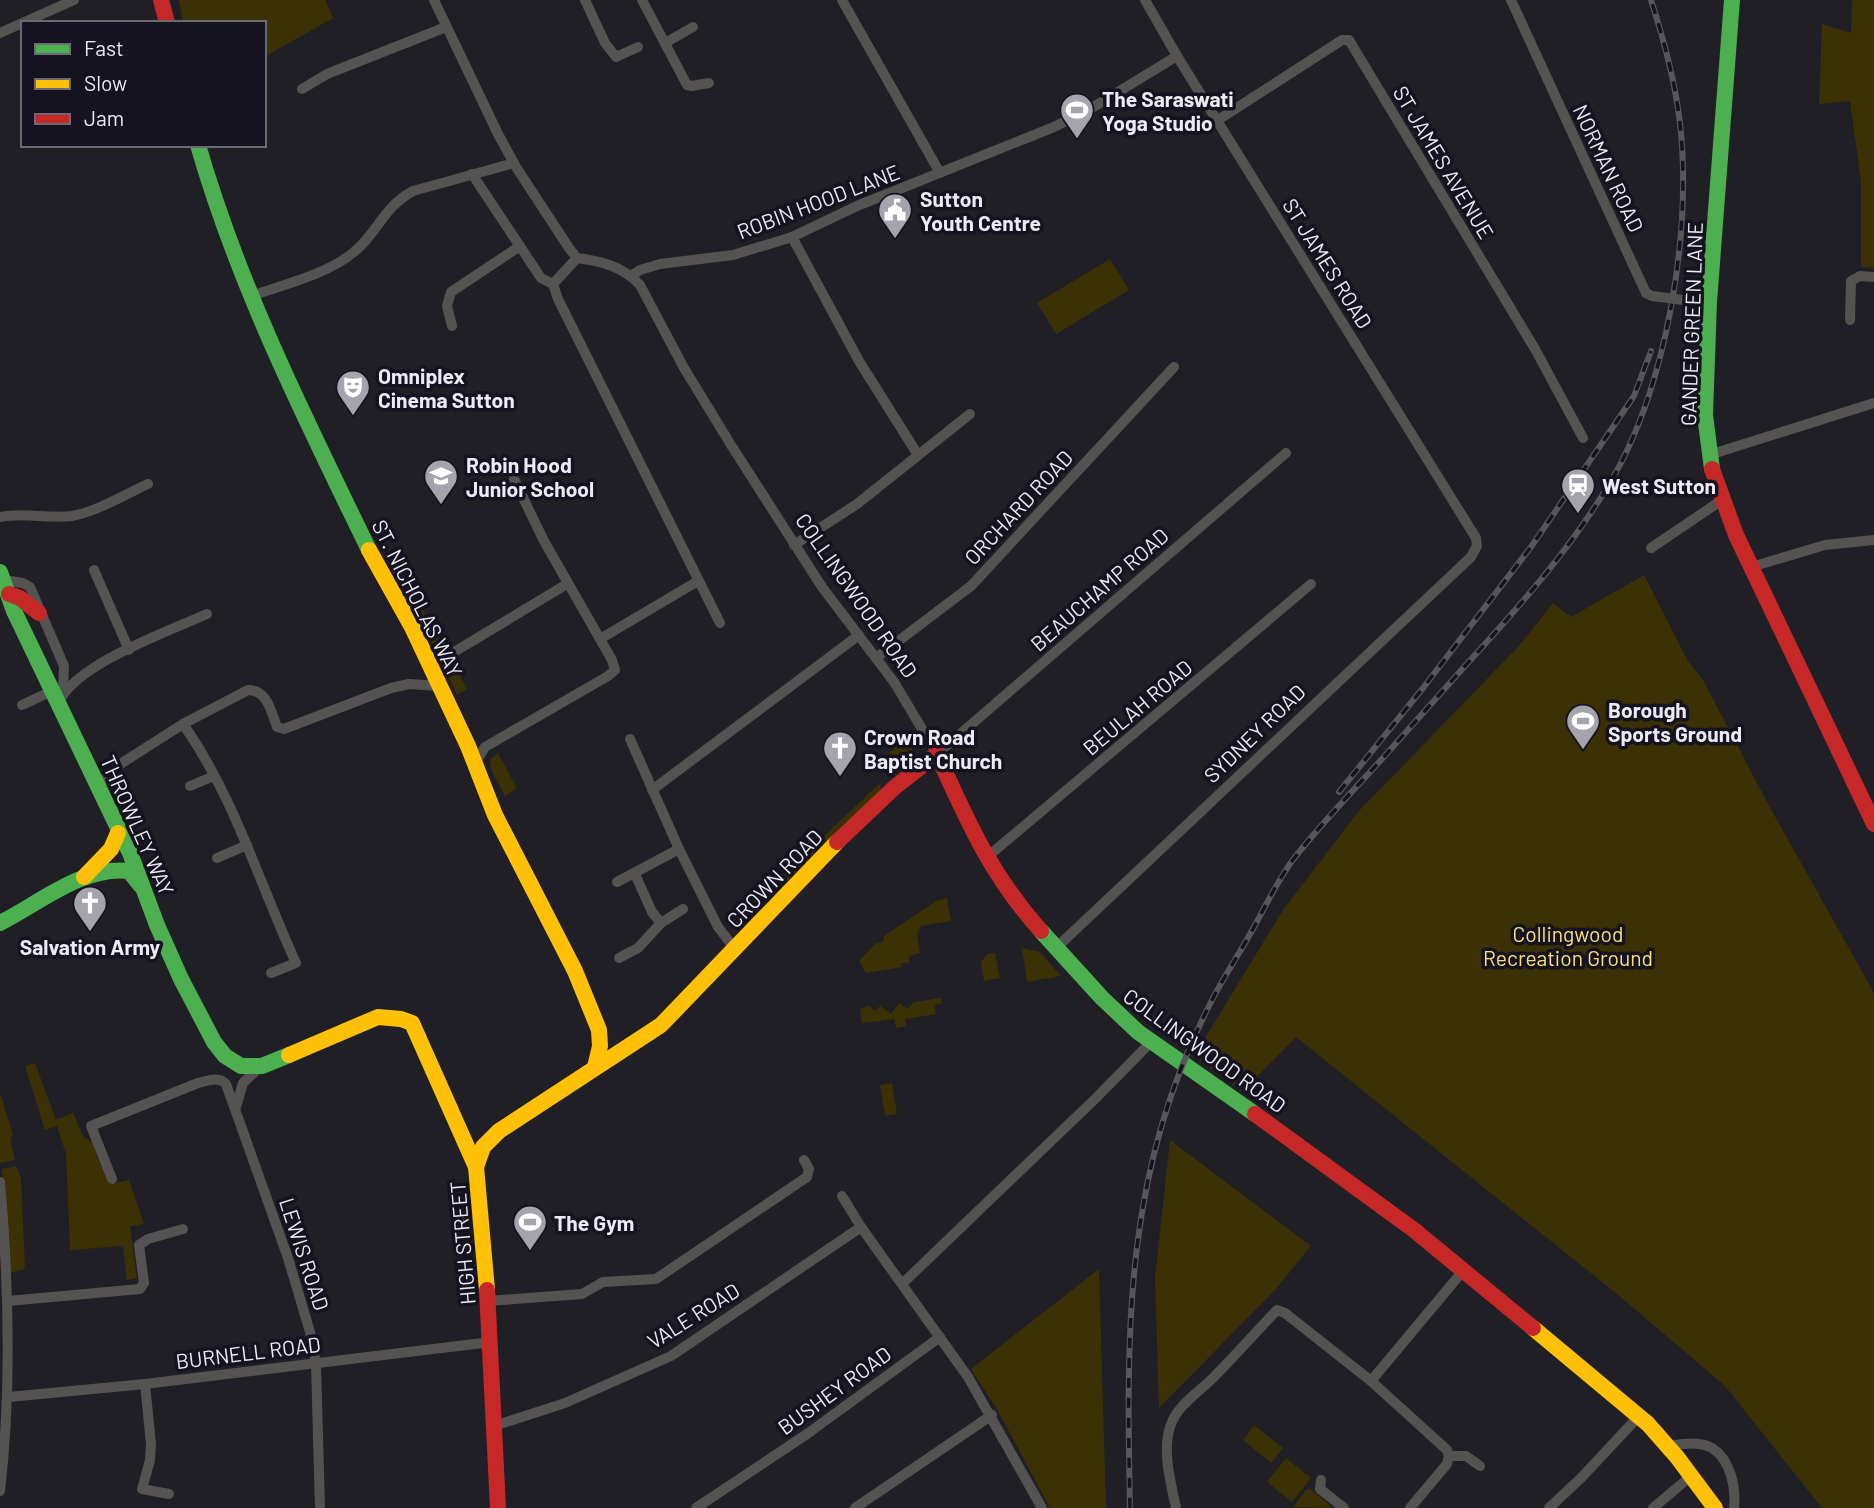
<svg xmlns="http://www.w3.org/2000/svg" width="1874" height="1508" font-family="Barlow,sans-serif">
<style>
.green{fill:#3b3105}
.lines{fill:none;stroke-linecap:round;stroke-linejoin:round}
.street{stroke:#545352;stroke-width:10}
.fast{stroke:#4caf50;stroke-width:16}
.slow{stroke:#ffc107;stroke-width:16}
.jam{stroke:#c62828;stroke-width:16}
.rail-casing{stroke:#57565a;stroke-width:6}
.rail{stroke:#14131f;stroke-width:3.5;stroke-dasharray:10;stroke-linecap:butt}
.street-bridge{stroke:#545352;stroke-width:10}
.labels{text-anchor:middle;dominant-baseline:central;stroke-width:7;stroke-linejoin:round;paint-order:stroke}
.poi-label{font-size:21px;font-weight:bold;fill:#ecebf4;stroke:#14131f;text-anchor:start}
.street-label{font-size:21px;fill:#ecebf4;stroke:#14131f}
.park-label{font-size:21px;fill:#f9e078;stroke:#14131f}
</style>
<rect width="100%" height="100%" fill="#201f26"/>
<g class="green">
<path d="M179,0H325L333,18L264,57V23H183Z"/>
<path d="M1852,0H1874V268L1861,267V182L1850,101L1819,104L1822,24L1851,33Z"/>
<path d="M1110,259L1129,290L1056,334L1037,303Z"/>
<path d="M1644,575L1688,661L1703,680L1768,804L1874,993V1508H1822L1725,1386L1622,1298L1296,1037L1243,1091L1194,1056L1283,910L1358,812L1518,647L1553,603L1571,617Z"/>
<path d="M422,608L467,689L457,695L417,611Z"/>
<path d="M913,730L912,750L890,770L882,760Z"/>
<path d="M498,753L517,788L505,796L491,770L490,760Z"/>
<path d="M879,784L881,787L880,791L787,881L783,875Z"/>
<path d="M947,898L951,921L921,926L917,934L920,953L909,956L910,962L900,964L903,967L866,973L859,961L877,942L879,944L884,940V936L936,901Z"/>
<path d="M1022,948L1040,952L1061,976L1027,982Z"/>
<path d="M995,953L1000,978L984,981L981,962L987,954Z"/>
<path d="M941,998L942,1003L934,1005L936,1014L905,1019L906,1026L896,1028L894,1019L862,1023L860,1008L869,1006L875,1011L880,1006L891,1014L899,1003L908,1009L914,1002Z"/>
<path d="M35,1063L56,1120L73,1113L84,1138L93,1142L97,1157L110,1184L129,1180L144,1224L130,1226L137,1278L127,1280L123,1246L70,1250L66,1154L57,1126L45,1130L25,1066Z"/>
<path d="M892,1083L897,1114L885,1116L880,1085Z"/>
<path d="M0,1093L13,1135L10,1138L15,1160L0,1163Z"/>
<path d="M1170,1140L1311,1246L1275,1290L1159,1408L1155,1278Z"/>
<path d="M16,1166L21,1178L25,1266L23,1270L8,1273L2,1169Z"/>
<path d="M1099,1269L1106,1508H1050L998,1411L971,1369Z"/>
<path d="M1254,1425L1283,1448L1271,1463L1243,1440Z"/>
<path d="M1286,1458L1311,1478L1292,1502L1267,1482Z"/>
<path d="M1310,1489L1333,1508L1293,1507L1306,1490Z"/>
</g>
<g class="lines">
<g class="street">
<path d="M434,0L498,134L516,167L569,248L577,258C601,261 622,266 640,285L684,368L731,445L822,587L894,682L937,754L1286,453"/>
<path d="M585,0L605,43L616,57L638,47"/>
<path d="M642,0L687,85L692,86L709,83"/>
<path d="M842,0L940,173"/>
<path d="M1511,0L1646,293"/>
<path d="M0,33L74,0"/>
<path d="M665,43L693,27"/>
<path d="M302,89L327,74L446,27"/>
<path d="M1218,120L1342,40H1349L1535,349L1583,438"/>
<path d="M472,174L541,278L553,284L558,299L720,623"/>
<path d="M792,237L859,361L918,455"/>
<path d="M631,276L640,270L660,264L733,255L792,237L857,206L1054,127L1090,109L1177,56"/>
<path d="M553,284L577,258"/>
<path d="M251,296C283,285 328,274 354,252C378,233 382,208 413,191L514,163"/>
<path d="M1850,320L1851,281L1860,276L1874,277"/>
<path d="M452,326L447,306L451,292L520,246"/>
<path d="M1709,455L1874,403"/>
<path d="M0,517C24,512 48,519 72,516C96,512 126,494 148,484"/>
<path d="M794,545L857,504L970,414"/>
<path d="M1651,548L1722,500"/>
<path d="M1751,567L1825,545L1874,540"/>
<path d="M94,570L129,650"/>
<path d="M4,580L23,583L30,587L64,666L63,691"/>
<path d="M600,639L698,581"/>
<path d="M444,658L567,584"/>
<path d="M876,658L971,586L1174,367"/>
<path d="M59,703C73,665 169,631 207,614"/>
<path d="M22,705L52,691"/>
<path d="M183,724C234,796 259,883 296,963L271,973"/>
<path d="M630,739L679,849L718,927L735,949"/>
<path d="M475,763L485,747L608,676L615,670L612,660L544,541L514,479"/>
<path d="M97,785L122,763L183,724L248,690C268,690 271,712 277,727L284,729L391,688L409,684L439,686"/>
<path d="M190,786L214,776"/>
<path d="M652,790L859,635"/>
<path d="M217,858L247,845"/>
<path d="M986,858L1311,584"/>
<path d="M635,874L652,912L661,923"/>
<path d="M617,882L679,849"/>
<path d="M1056,948L1471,557L1477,546L1476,538L1177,56L1145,0"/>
<path d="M619,958L638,948L661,923L683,909"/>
<path d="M236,1107L243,1083L261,1066"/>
<path d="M112,1179L91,1126L198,1083C208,1081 219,1076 226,1084L288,1258L310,1332L316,1364L320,1508"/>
<path d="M0,1182C9,1285 12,1388 0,1491"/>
<path d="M842,1196L861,1227L968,1377L1042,1508"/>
<path d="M902,1284L1096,1098L1151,1042"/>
<path d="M8,1301L140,1289L144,1283L139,1245L148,1239L183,1229"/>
<path d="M488,1301L582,1294L603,1282L656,1279L807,1177L809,1169L804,1160"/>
<path d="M1371,1381L1462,1272"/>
<path d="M145,1384L151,1444L150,1460L142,1489L169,1494"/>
<path d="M9,1397L145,1384L491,1342"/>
<path d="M494,1426L565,1403L671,1356L861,1227"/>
<path d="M1668,1446C1682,1444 1698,1441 1712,1448C1731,1460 1736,1488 1734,1508"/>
<path d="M1449,1456H1466L1480,1466"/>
<path d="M1321,1480L1320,1489L1344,1508"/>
<path d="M696,1508L807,1434L940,1337"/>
<path d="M855,1508L992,1415"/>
<path d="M1176,1508C1171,1483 1162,1452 1170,1427C1176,1406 1198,1393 1213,1378C1235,1356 1255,1333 1277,1310L1285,1313L1371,1381L1447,1450L1449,1456L1447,1464L1410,1508"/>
<path d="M1549,1508L1581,1478L1639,1416"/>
<path d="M1653,1508L1691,1476"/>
</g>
<g class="fast">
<path d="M198,145C239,287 305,418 369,550"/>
<path d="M1712,469L1705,415L1709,302L1732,0"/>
<path d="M0,572L14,611L130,853L157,925L181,979L214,1042L225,1056L241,1066H262L289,1055"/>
<path d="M0,923C40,903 82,866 129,871L141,886"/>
<path d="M1041,931L1102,998L1138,1032L1255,1114"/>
</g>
<g class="slow">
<path d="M369,550L412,627L468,746L495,815L575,971L599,1030L600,1046L595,1067"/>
<path d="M84,877L111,849L118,833"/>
<path d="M289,1055L378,1017L401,1019L412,1023L476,1167L487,1290"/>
<path d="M476,1167L483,1147L499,1131L661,1025L837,842"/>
<path d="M1533,1328L1648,1424L1677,1457L1715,1508"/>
</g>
<g class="jam">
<path d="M161,0L167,23"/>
<path d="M1712,469L1736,535L1874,824"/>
<path d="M9,594L20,598L39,613"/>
<path d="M837,842L895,787L937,754C968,822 990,874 1041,931"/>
<path d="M1255,1114L1414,1230L1533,1328"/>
<path d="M487,1290L498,1508"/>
</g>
<g class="rail-casing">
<g id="rail">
<path d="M1339,792L1423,688L1531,547L1634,396L1651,351"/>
<path d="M1130,1508C1126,1323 1125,1169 1212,1000C1225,975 1241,951 1254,927C1266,905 1277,882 1292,861C1319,826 1351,793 1381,760C1409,729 1437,697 1465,666C1517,609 1571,549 1611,481C1667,386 1692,232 1680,123C1675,81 1664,40 1651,0"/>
</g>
</g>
<use href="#rail" class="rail"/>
<path class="street-bridge" d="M1646,293L1652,296L1691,301"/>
</g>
<defs>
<g id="stadium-pin" transform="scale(1.75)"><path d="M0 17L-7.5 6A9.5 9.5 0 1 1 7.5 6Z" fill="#a5a4ac" stroke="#14131f"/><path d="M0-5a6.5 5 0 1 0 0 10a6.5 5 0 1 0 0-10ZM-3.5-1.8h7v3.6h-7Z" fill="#fff"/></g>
<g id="civic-pin" transform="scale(1.75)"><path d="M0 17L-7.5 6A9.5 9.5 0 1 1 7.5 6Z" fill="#a5a4ac" stroke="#14131f"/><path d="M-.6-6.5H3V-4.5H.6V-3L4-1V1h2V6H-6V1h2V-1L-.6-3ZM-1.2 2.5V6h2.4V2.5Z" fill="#fff"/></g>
<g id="theatre-pin" transform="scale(1.75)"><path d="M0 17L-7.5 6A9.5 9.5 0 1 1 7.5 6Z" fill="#a5a4ac" stroke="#14131f"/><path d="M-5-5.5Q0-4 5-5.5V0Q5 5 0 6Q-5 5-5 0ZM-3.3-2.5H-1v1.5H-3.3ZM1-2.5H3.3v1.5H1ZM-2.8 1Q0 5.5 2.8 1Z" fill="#fff"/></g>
<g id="school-pin" transform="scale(1.75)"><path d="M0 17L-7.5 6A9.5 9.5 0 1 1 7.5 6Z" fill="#a5a4ac" stroke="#14131f"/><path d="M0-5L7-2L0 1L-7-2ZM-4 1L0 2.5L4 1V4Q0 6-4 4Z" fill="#fff"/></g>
<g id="station-pin" transform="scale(1.75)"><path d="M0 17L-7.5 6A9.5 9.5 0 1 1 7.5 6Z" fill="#a5a4ac" stroke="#14131f"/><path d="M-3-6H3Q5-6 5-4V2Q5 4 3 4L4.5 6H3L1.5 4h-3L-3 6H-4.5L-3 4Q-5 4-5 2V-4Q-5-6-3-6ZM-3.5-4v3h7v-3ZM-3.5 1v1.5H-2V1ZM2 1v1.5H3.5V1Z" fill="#fff"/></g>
<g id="church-pin" transform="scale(1.75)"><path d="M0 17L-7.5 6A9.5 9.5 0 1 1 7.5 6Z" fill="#a5a4ac" stroke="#14131f"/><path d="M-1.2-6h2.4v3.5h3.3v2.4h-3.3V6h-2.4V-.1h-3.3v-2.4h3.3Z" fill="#fff"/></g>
</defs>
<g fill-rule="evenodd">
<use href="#stadium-pin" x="1077" y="110"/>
<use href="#civic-pin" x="895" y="210"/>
<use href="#theatre-pin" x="353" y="387"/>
<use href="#school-pin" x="441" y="476"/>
<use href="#station-pin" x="1578" y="485"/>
<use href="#stadium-pin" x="1583" y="721"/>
<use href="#church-pin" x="840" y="748"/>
<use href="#church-pin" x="90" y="903"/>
<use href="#stadium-pin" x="530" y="1222"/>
</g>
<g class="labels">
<g class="poi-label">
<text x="1102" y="98">The Saraswati<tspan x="1102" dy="24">Yoga Studio</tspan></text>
<text x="920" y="198">Sutton<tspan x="920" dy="24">Youth Centre</tspan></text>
<text x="378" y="375">Omniplex<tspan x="378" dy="24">Cinema Sutton</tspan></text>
<text x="466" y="464">Robin Hood<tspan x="466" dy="24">Junior School</tspan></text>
<text x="1602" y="485">West Sutton</text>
<text x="1608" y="709">Borough<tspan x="1608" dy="24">Sports Ground</tspan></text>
<text x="864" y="736">Crown Road<tspan x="864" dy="24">Baptist Church</tspan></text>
<text x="90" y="946" text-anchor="middle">Salvation Army</text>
<text x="554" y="1222">The Gym</text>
</g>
<g class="street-label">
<text transform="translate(1444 162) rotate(59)">ST JAMES AVENUE</text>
<text transform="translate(1609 168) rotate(65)">NORMAN ROAD</text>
<text transform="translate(818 201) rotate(-21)">ROBIN HOOD LANE</text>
<text transform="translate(1328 263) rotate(58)">ST JAMES ROAD</text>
<text transform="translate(1691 324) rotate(-88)">GANDER GREEN LANE</text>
<text transform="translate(1018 507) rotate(-47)">ORCHARD ROAD</text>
<text transform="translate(1099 589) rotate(-41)">BEAUCHAMP ROAD</text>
<text transform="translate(857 595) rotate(55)">COLLINGWOOD ROAD</text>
<text transform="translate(418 598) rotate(63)">ST. NICHOLAS WAY</text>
<text transform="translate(1137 707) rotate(-40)">BEULAH ROAD</text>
<text transform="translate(1254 733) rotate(-44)">SYDNEY ROAD</text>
<text transform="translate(138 825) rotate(66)">THROWLEY WAY</text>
<text transform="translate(774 878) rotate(-46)">CROWN ROAD</text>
<text transform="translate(1205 1050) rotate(36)">COLLINGWOOD ROAD</text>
<text transform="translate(462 1243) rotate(-95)">HIGH STREET</text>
<text transform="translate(305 1254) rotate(72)">LEWIS ROAD</text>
<text transform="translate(693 1315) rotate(-32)">VALE ROAD</text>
<text transform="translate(248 1352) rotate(-7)">BURNELL ROAD</text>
<text transform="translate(834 1390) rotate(-36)">BUSHEY ROAD</text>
</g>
<g class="park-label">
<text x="1568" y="933">Collingwood<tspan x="1568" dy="24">Recreation Ground</tspan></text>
</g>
</g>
<rect x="21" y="21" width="245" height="126" fill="#14131f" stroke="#6a6974" stroke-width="2"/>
<rect x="35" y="44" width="35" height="10" fill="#4caf50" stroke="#6a6974" stroke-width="2"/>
<text x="84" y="56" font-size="21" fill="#ecebf4">Fast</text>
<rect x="35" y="79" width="35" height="10" fill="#ffc107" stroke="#6a6974" stroke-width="2"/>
<text x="84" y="91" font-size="21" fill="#ecebf4">Slow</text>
<rect x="35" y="114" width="35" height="10" fill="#c62828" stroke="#6a6974" stroke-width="2"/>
<text x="84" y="126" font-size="21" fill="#ecebf4">Jam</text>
</svg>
